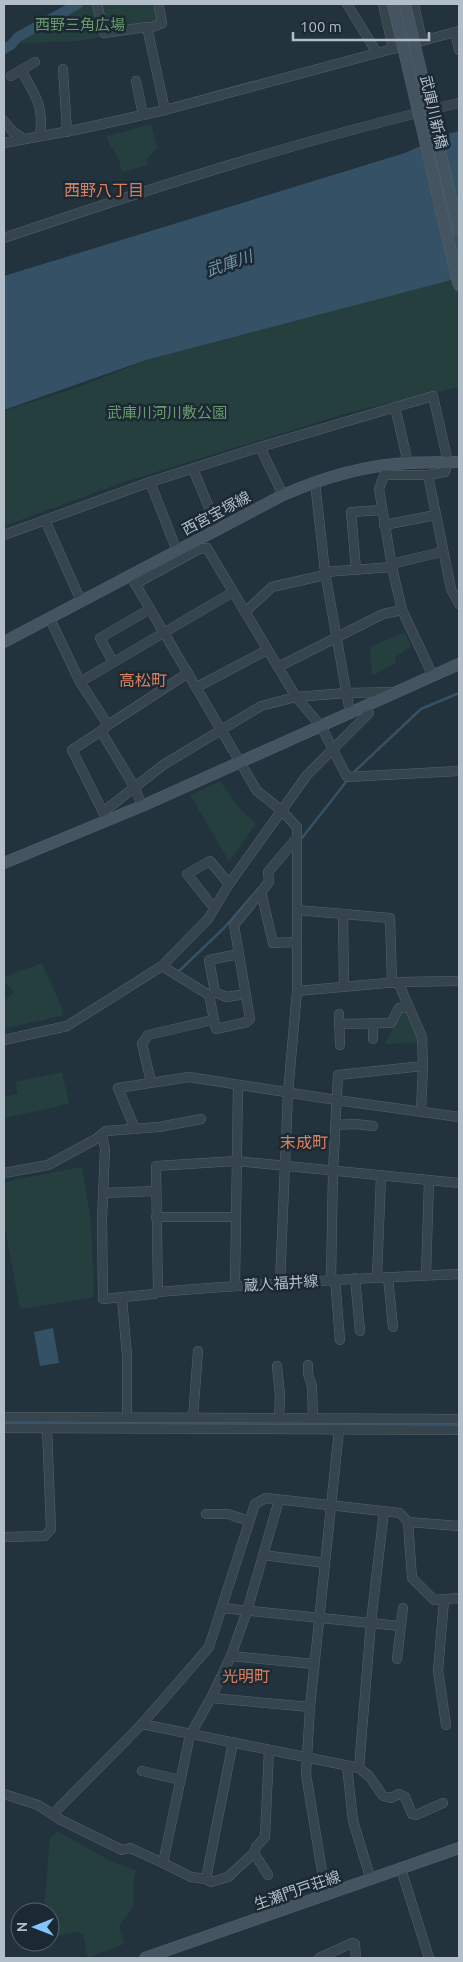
<svg xmlns="http://www.w3.org/2000/svg" width="463" height="1962" font-family="Ubuntu,'Noto Sans JP',sans-serif">
<style>
.green{fill:#243f3e}
.water{fill:#355166}
.lines{fill:none;stroke-linecap:round;stroke-linejoin:round}
.stream{stroke:#355166;stroke-width:2.5}
.canal{stroke:#355166;stroke-width:10}
.street-casing{stroke:#55626c;stroke-width:10}
.secondary-casing{stroke:#55626c;stroke-width:12}
.street{stroke:#36444e;stroke-width:9}
.secondary{stroke:#445461;stroke-width:11}
.secondary-bridge-casing{stroke:#55626c;stroke-width:12;stroke-linecap:butt}
.secondary-bridge{stroke:#445461;stroke-width:11}
.labels{text-anchor:middle;dominant-baseline:central;stroke-width:5;stroke-linejoin:round;paint-order:stroke}
.park-label{font-size:15px;fill:#689c6c;stroke:#1c2933}
.street-label{font-size:15px;fill:#b2bfc9;stroke:#1c2933}
.neighbourhood-label{font-size:16px;fill:#da805d;stroke:#1c2933}
.water-label{font-size:16px;font-style:italic;fill:#7195ae;stroke:#1c2933}
</style>
<rect width="100%" height="100%" fill="#22333e"/>
<g class="green">
<path d="M82,4H94L101,32L99,37L80,41L13,43L18,37Z"/>
<path d="M99,4H154L158,20L152,26L107,30Z"/>
<path d="M151,124L157,148L146,160L148,165L122,172L118,157L109,144L107,136Z"/>
<path d="M459,278V387L351,412L124,482L4,526V411L81,386L146,360Z"/>
<path d="M405,632L411,646L395,657L396,663L372,676L370,647Z"/>
<path d="M220,781L240,809L256,824L229,861L190,795Z"/>
<path d="M42,963L63,1011L61,1016L4,1029V1001L14,992L4,981V977Z"/>
<path d="M401,1011H407L419,1042L385,1044Z"/>
<path d="M62,1072L69,1104L4,1118V1097L18,1094L15,1082Z"/>
<path d="M82,1167L91,1221L94,1297L20,1309L4,1222V1182Z"/>
<path d="M57,1831L112,1862L136,1870L133,1884L134,1906L119,1926L124,1944L88,1958L83,1934L77,1932L58,1936L53,1919L50,1920V1912H46L44,1909L50,1839Z"/>
</g>
<g class="water">
<path d="M459,131V278L146,360L4,410V276L405,153L447,134Z"/>
<path d="M53,1328L59,1363L40,1366L34,1332Z"/>
</g>
<g class="lines">
<g class="stream">
<path d="M355,771L421,709L459,693"/>
<path d="M302,838L346,782"/>
<path d="M179,971L224,928L259,888"/>
<path d="M4,1422L459,1424"/>
</g>
<path class="canal" d="M4,49L11,45L18,37L78,4"/>
<g class="street-casing">
<g id="street">
<path d="M97,4L104,33L147,27L165,110"/>
<path d="M347,4L377,53"/>
<path d="M383,4L393,49"/>
<path d="M414,4L422,41"/>
<path d="M147,29L162,23L159,7"/>
<path d="M455,32L459,50"/>
<path d="M63,69L67,132"/>
<path d="M21,70C36,96 44,106 40,136"/>
<path d="M11,76L35,62"/>
<path d="M136,81L143,115"/>
<path d="M4,121L12,131L24,139"/>
<path d="M4,143L80,129L165,110L459,31"/>
<path d="M4,238C154,187 305,139 459,103"/>
<path d="M395,407L408,463"/>
<path d="M260,447L283,495"/>
<path d="M388,465L379,489L392,567L402,610L433,676"/>
<path d="M193,469L218,529"/>
<path d="M385,475H428"/>
<path d="M150,482L177,551"/>
<path d="M315,482L325,572L350,713"/>
<path d="M45,520L81,601"/>
<path d="M384,525L436,515"/>
<path d="M4,535L150,482L260,447L433,396L448,462L445,472L428,475L451,589L459,604"/>
<path d="M391,564L442,552"/>
<path d="M356,570L351,512L382,510"/>
<path d="M325,572L392,567"/>
<path d="M130,575L257,791L281,810L297,827V991L288,1093L280,1283"/>
<path d="M135,584L199,549L207,548L296,697L321,726L347,777L459,771"/>
<path d="M245,612L272,587L325,575"/>
<path d="M50,619L80,682L108,725L101,731L135,788L142,806"/>
<path d="M113,662L100,638L150,609"/>
<path d="M278,667L383,614L402,610"/>
<path d="M80,682L233,592"/>
<path d="M197,687L267,650"/>
<path d="M108,725L188,673"/>
<path d="M101,731L72,750L106,818"/>
<path d="M103,812L163,765L261,706L296,697L346,693L394,692"/>
<path d="M261,892L273,943L297,942"/>
<path d="M214,908L187,874L210,861L229,884"/>
<path d="M297,910L390,918L392,983"/>
<path d="M343,914L344,987"/>
<path d="M162,966L209,995L216,1029L247,1022L250,1019L234,925L269,882L268,872L296,839"/>
<path d="M398,982L459,981"/>
<path d="M297,991L398,982L422,1037L423,1066L421,1111"/>
<path d="M215,992L226,997L246,994"/>
<path d="M209,995L215,992L209,960L239,954"/>
<path d="M339,1014L340,1045"/>
<path d="M339,1024L391,1023L399,1008L409,1007"/>
<path d="M373,1024V1039"/>
<path d="M4,1040L67,1026L162,966L208,919L229,884L307,775L369,713"/>
<path d="M151,1082L142,1044L148,1035L213,1020"/>
<path d="M335,1125L355,1124L373,1126"/>
<path d="M135,1129L118,1088L189,1077L336,1100L459,1117"/>
<path d="M102,1135L105,1149L102,1219L103,1299L154,1294L158,1292C259,1284 359,1278 459,1274"/>
<path d="M4,1173L48,1165L96,1139L106,1131L159,1127L201,1119"/>
<path d="M103,1193L156,1191"/>
<path d="M156,1217H236"/>
<path d="M426,1275L429,1181"/>
<path d="M377,1277L381,1176"/>
<path d="M388,1277L393,1327"/>
<path d="M355,1278L360,1331"/>
<path d="M331,1279L333,1171L338,1075L423,1066"/>
<path d="M335,1279L340,1340"/>
<path d="M235,1286L238,1085"/>
<path d="M158,1292L156,1166L236,1161L459,1183"/>
<path d="M122,1298L127,1356V1417"/>
<path d="M308,1365V1374L312,1386L313,1418"/>
<path d="M277,1366L280,1395L279,1418"/>
<path d="M4,1417L459,1419"/>
<path d="M193,1418L198,1351"/>
<path d="M4,1428L459,1430"/>
<path d="M206,1514H228L249,1521"/>
<path d="M408,1522L459,1526"/>
<path d="M4,1537L45,1536L51,1529L47,1428"/>
<path d="M263,1555L325,1563"/>
<path d="M444,1600L438,1671L446,1725"/>
<path d="M222,1608L400,1626"/>
<path d="M231,1656L314,1664"/>
<path d="M397,1659L403,1608"/>
<path d="M211,1698L310,1707"/>
<path d="M142,1724L359,1768L369,1776L383,1796L391,1798L399,1794L405,1797L412,1814L416,1815L443,1803"/>
<path d="M347,1766L353,1821L371,1880"/>
<path d="M359,1768L371,1622L384,1511"/>
<path d="M142,1771L181,1780"/>
<path d="M4,1794L38,1805L61,1820L122,1850L130,1848L163,1863L190,1735L211,1698L231,1656L247,1611L279,1500"/>
<path d="M53,1814L142,1724L209,1647L255,1504L266,1498L400,1513L408,1522L412,1578L434,1600L459,1598"/>
<path d="M163,1863L191,1877L206,1879L233,1742"/>
<path d="M401,1869L429,1958"/>
<path d="M268,1875L254,1853L256,1847L265,1837L269,1750"/>
<path d="M206,1879L211,1882L228,1877L254,1853"/>
<path d="M326,1896L306,1774L310,1707L339,1430"/>
<path d="M319,1958L352,1943L355,1944L356,1958"/>
</g>
</g>
<g class="secondary-casing">
<g id="secondary">
<path d="M4,642L283,495C322,478 366,465 409,463C426,462 443,462 459,462"/>
<path d="M4,863L142,806L459,664"/>
<path d="M145,1958L459,1848"/>
</g>
</g>
<use href="#street" class="street"/>
<use href="#secondary" class="secondary"/>
<g class="secondary-bridge-casing">
<g id="secondary-bridge">
<path d="M393,4L459,286"/>
<path d="M405,4L459,232"/>
</g>
</g>
<use href="#secondary-bridge" class="secondary-bridge"/>
</g>
<g class="labels">
<g class="park-label">
<text x="80" y="24">西野三角広場</text>
<text x="167" y="412">武庫川河川敷公園</text>
</g>
<g class="street-label">
<text transform="translate(434 112) rotate(77)">武庫川新橋</text>
<text transform="translate(216 513) rotate(-28)">西宮宝塚線</text>
<text transform="translate(281 1283) rotate(-4)">蔵人福井線</text>
<text transform="translate(297 1890) rotate(-19)">生瀬門戸荘線</text>
</g>
<g class="neighbourhood-label">
<text x="104" y="190">西野八丁目</text>
<text x="143" y="680">高松町</text>
<text x="304" y="1142">末成町</text>
<text x="246" y="1676">光明町</text>
</g>
<g class="water-label">
<text transform="translate(229 263) rotate(-19)">武庫川</text>
</g>
</g>
<rect width="463" height="1962" fill="none" stroke="#b2bfc9" stroke-width="10"/>
<g transform="translate(35 1927) rotate(270)"><circle r="24" fill="#1c2933" stroke="#58656f"/>
<path d="M0-4L9 19L0 12L-9 19Z" fill="#84c5fd"/>
<text y="-8" font-size="14" font-weight="bold" text-anchor="middle" fill="#b2bfc9">N</text>
</g>
<path d="M293 32v8h136v-8" fill="none" stroke="#b2bfc9" stroke-width="2.5"/>
<text x="300" y="32" font-size="15" fill="#b2bfc9" stroke="#1c2933" stroke-width="4" paint-order="stroke">100 m</text>
</svg>
